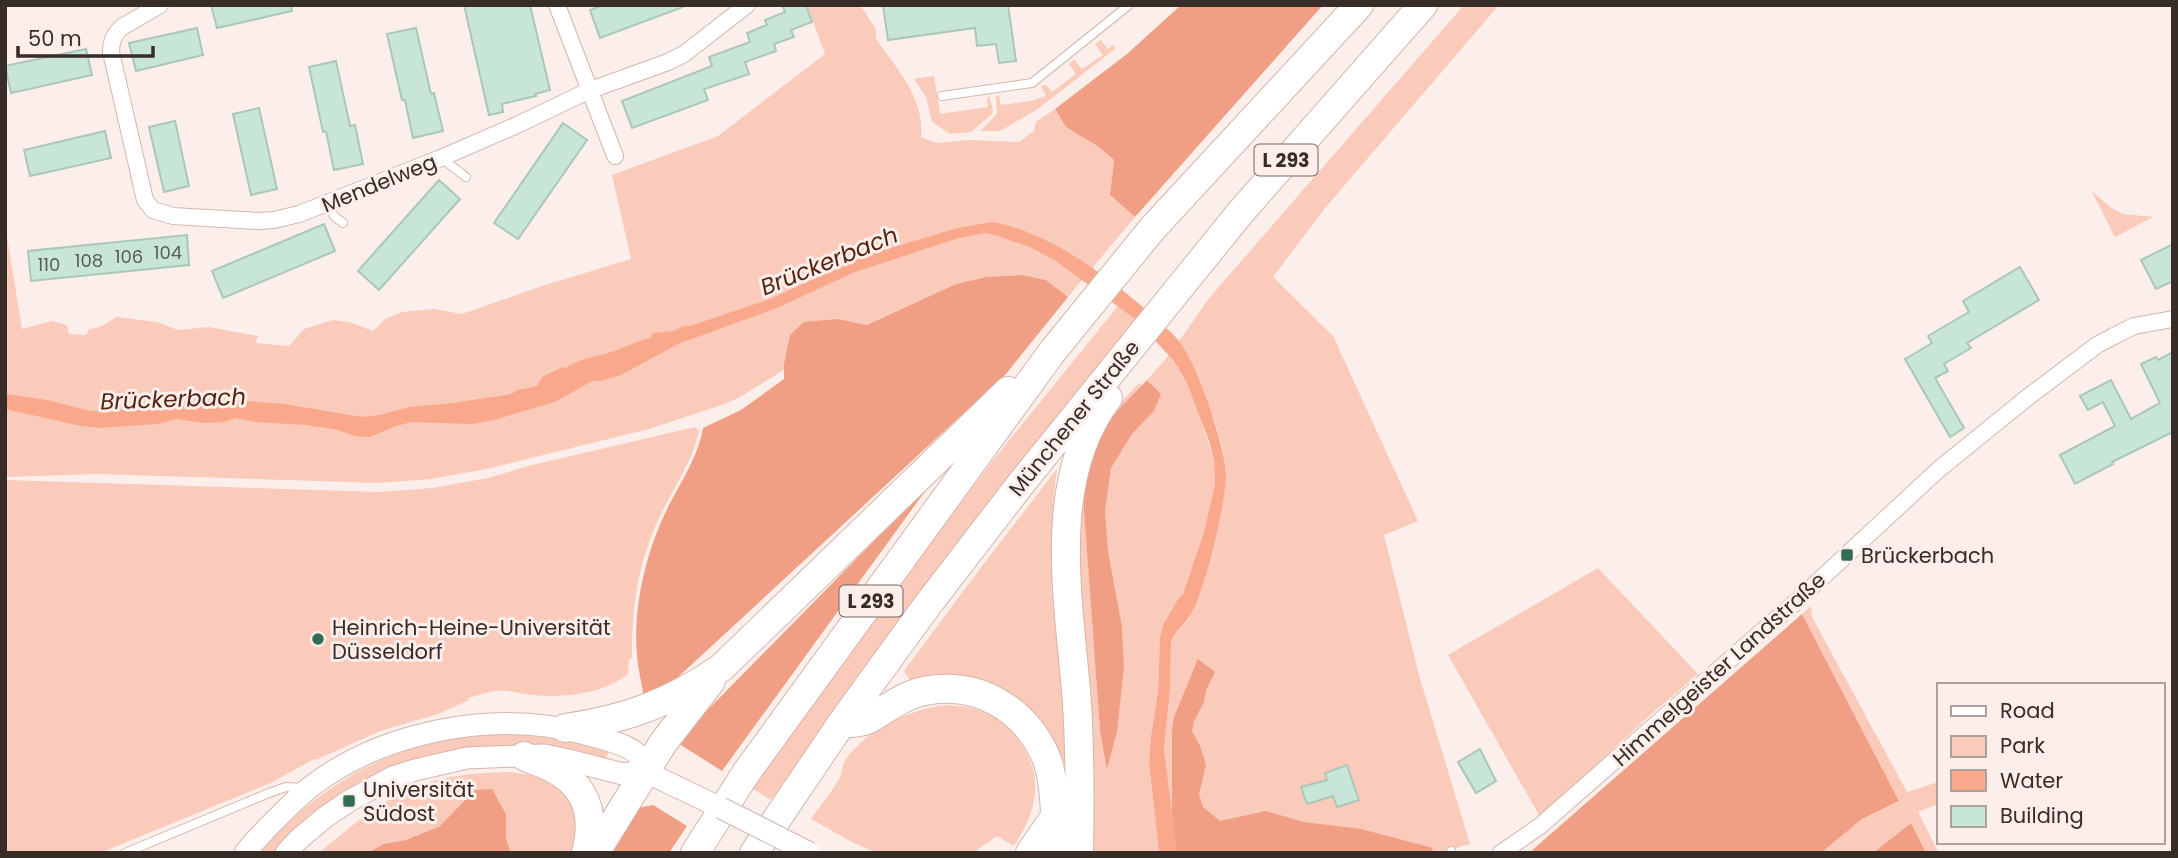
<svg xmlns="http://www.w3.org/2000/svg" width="2178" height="858" font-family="Poppins,sans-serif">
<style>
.green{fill:#facaba}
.forest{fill:#f19f84}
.water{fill:#faa88c}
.building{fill:#c8e6d7;stroke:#aac7b8;stroke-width:2}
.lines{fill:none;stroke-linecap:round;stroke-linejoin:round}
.lane-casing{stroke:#d4b6ac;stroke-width:10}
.street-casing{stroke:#d4b6ac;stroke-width:18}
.secondary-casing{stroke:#d4b6ac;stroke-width:23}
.highway-casing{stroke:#d4b6ac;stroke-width:30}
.lane{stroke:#fff;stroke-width:8}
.street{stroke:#fff;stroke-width:16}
.secondary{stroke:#fff;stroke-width:21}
.highway{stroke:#fff;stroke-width:28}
.secondary-bridge-casing{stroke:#d4b6ac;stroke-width:23;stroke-linecap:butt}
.secondary-bridge{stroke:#fff;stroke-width:21}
.poi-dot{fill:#336c54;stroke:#fcefeb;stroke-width:2.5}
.labels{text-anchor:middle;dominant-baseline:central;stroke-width:6;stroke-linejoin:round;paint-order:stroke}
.number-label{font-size:18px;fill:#5c5a54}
.shield{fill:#fcefeb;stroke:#736663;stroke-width:2}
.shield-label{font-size:19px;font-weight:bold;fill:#382c29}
.street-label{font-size:21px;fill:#382c29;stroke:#fcefeb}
.poi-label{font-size:21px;fill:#382c29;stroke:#fcefeb;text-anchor:start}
.water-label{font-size:23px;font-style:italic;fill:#562311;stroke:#fcefeb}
</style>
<rect width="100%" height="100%" fill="#fcefeb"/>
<g class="green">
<path d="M807,5H860L876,29V39C897,69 925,98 921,137L936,143L969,140L1019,142L1034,131L1036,122L1055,109L1066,127L1099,147L1114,160L1110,195L1135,217L1068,297L1046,280L1022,275L986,277L956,284L867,325L838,319L825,321L790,335L784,370L738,398L722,405L649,429L487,469L431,479L379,483L97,474L5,477V224L22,329L52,321L67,325L69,334L86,335L89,329L100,327L117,317L157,322L178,330L209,327L258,336L255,343L289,346L304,329L333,320L349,322L373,331L385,319L402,312L434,309L462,314L542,286L631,259L612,175L718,136L825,54Z"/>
<path d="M1464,5H1499L1326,207L1273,277L1333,336L1418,521L1384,535L1419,675L1470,844L1438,853H1177L1164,749L1170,690L1171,642L1173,636L1189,619L1226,476L1222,446L1215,422L1193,368L1179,341L1210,297Z"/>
<path d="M1101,40L1108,49L1113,45L1116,48L1038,109L1007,127L1000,131H980L997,114L996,95L999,96L1001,105L1031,101L1046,96L1041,86L1046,85L1052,92L1076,74L1069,64L1074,59L1082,69L1103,55L1095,44Z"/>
<path d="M934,76L940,114L988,107L987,98L989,96L993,110L992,114L971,132L950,134L932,122L926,97L914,79Z"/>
<path d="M2091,190L2110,207L2123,214L2153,217L2115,237Z"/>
<path d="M1118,306L1135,319L949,555L771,800L751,788L889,598L990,464Z"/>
<path d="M1169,355L1187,383L1194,399L1214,460L1215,484L1204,532L1183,594L1178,599L1163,625L1160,637L1158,692L1151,736L1149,762L1159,853H1094L1092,843L1076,506L1110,414L1139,383L1142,385L1109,419L1083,497L1100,731L1108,767L1124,666L1122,626L1108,551L1105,511L1111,468L1132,434L1154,411L1151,383L1147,380Z"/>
<path d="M695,427L699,431C692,463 672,490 658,520C637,568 632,606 632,658L629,659L628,674C603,694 565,698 533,695C521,694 507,689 495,691C486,692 477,696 468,698L469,700L438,714L380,731L316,760L314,759L273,782L100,853H5V480L379,492L432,488L488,478L528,466Z"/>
<path d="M1057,469L1054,493L1053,517L1068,761H1060C1054,749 1050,737 1043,726C1026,697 984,673 950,676C937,677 924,681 912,683L904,671L979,570Z"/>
<path d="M1598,568L1698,674L1649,716L1540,817L1448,655Z"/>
<path d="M1811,606L1812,617L1907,792L1938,782V804L1918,812L1939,853H1926L1911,823L1873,853H1821L1862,819L1899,801L1802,614Z"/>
<path d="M944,705C957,706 969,706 981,711C1011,722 1038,758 1035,791C1034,812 1025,828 1014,846L997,836L973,853H877L854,843L811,819C820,806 831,793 839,779C843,772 841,765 846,759C869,728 907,711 944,705Z"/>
<path d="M517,734L563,740L609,752L604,761L521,746L483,747L455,750L290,836L275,853H256C316,790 381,748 468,735C484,733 501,734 517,734Z"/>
<path d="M509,772C538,774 565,785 577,814C581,823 577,842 577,853H511L506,839V814L492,790L440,826L406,840L384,844L367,853H319C345,831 372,808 403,792C435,776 473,773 509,772Z"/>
</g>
<g class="forest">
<path d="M1181,5H1323L1135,217L1110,195L1114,160L1099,147L1066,127L1055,109L1127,54Z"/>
<path d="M1022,275L1046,280L1068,297L1006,374L663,691L644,698C642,684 638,670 637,656C633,611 644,561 662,520C676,488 697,462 703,428L741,410L784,379V364L790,335L804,322L838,319L867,325L956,284L986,277Z"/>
<path d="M1147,380L1161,394L1154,411L1132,434L1111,468L1105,511L1108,551L1122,626L1124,666L1117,732L1107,769L1100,731L1083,497L1090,456L1109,419Z"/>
<path d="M931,483L722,771L676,742Z"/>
<path d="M1802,614L1899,801L1862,819L1821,853H1529Z"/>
<path d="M1198,659L1215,672L1206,690L1204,702L1194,721L1192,731L1200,746L1206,765L1199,794L1203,807L1220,821L1266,811L1304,822L1361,829L1433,848L1431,853H1177L1172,822V730L1174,717Z"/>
<path d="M492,789L506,814V839L511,853H367L384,844L406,840L440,826L475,790Z"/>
<path d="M653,805L687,826L669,853H607L638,808Z"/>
<path d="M1911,823L1926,853H1873Z"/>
</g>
<path class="water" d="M992,222C1050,232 1112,279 1155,318C1162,325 1172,332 1178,340C1196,360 1228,452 1226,479C1223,511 1210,568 1198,598C1196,604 1193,611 1189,617C1184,626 1174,631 1171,642L1170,690L1164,749L1177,853H1159L1149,762L1151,736L1158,692L1160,637L1163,625L1178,599L1183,594L1204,532L1215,484L1214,460L1209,441L1187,383L1173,360L1135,319L1056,261L1030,247L995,235L986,233L959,238L855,272L777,308L678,344L621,375L600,381H592L555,402L494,420L472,424L412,422L396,426L370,437L355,436L334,429L305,425L255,422L236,418L223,422L203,423L177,419L158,424L99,428L81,426L5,409V394L47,400L90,411H109L153,407L181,402L232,400L284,404L362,417L379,415L410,407L453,403L511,394L518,390L533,387L538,385L542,377L563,367L566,368C578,359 594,357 608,353C623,349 635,341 651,338L653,333L674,331L683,326H690L770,299L864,256L958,228Z"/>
<g class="building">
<path d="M211,5H291L292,11L217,28Z"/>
<path d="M464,5H530L550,90L535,94L536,96L502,104L503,112L489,115Z"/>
<path d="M603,5H682L683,7L600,38L590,10Z"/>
<path d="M782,5H806L812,22L791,30L794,37L774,44L776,51L745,62L749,74L704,89L708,100L632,128L622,101L712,66L709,57L750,42L747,33L767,25L765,20L785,12Z"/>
<path d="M883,5H1008L1016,61L999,63L996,44L977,46L975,28L888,40Z"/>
<path d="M197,28L203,55L136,71L129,43Z"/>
<path d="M416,28L431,94L434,93L443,131L413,138L405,100H402L387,34Z"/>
<path d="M86,49L92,75L11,93L5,66Z"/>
<path d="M336,61L350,126L355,125L363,164L334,170L326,131L323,132L309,67Z"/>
<path d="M259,108L277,189L251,195L233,114Z"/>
<path d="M175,121L189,186L164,192L149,127Z"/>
<path d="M563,123L587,140L518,239L494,223Z"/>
<path d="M105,131L111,158L30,176L24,150Z"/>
<path d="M439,180L460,199L379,290L358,271Z"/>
<path d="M324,224L335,251L223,298L212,271Z"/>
<path d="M187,235L189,265L31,281L28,251Z"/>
<path d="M2173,244V281L2156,289L2141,260Z"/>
<path d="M2020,267L2039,300L1967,343L1971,348L1944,364L1948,371L1935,378L1964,428L1950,437L1905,359L1932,343L1928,336L1969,312L1963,301Z"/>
<path d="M2173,352V432L2112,462L2113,464L2075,484L2060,455L2115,426L2103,402L2088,410L2080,396L2111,380L2131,419L2160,403L2141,364L2156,357L2158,360Z"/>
<path d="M1480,749L1496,781L1476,793L1458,762Z"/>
<path d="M1347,765L1359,800L1337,807L1333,796L1307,804L1301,787L1327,780L1325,773Z"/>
</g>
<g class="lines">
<g class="lane-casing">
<g id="lane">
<path d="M942,96L1032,83L1129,5"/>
<path d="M441,158L466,177"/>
<path d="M328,204L334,216L343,223"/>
<path d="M1451,851L1452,853"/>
<path d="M125,853L269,793L286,787L303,788"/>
</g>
</g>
<g class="street-casing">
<g id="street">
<path d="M160,5L122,27C114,34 111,41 111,52L145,200L153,210L173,216L258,221L274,220L299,214L441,158L517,125L588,91L668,62L684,54L747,5"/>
<path d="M557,5L615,156"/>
<path d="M1501,853L1540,826L1799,599L1938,470L2028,397L2097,345L2114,336L2134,326L2173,319"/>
</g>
</g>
<g class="secondary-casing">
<g id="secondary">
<path d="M245,853C252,843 262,834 270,825C283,813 295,799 309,788C382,731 495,709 585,734C599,738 630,744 639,756C641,759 643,767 644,771"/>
<path d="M286,853L298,840L324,818L349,801L393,777L415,770L467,758L544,755L568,760L623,774L644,771L721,808"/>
</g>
</g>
<g class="highway-casing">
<g id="highway">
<path d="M841,724C849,723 860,723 867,720C885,710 904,695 924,691C978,681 1024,708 1046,757C1055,779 1057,829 1054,853"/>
<path d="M565,728C627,719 670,703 721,668L1008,391"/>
<path d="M524,756C534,761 545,764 554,769C589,788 595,817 586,853"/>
<path d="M595,853L663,743L711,681"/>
<path d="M695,853L746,773L1052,352L1152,229L1359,5"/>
<path d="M754,853L841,724L929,603L1023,481L1240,213L1423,5"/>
<path d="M1030,853L1054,818"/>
<path d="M1079,853C1080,803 1080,753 1077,703C1070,607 1044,481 1108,398"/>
</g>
</g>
<use href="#lane" class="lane"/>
<use href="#street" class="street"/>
<use href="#secondary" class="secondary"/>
<use href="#highway" class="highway"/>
<g class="secondary-bridge-casing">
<path id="secondary-bridge" d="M721,808L810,853"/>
</g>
<use href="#secondary-bridge" class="secondary-bridge"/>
</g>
<g class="poi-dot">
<rect x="1840" y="548" width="14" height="14" rx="3.5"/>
<circle cx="318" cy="639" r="7"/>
<rect x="342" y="794" width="14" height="14" rx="3.5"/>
</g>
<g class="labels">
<g class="number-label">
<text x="168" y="252">104</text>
<text x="129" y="256">106</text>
<text x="89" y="260">108</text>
<text x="49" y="264">110</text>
</g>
<g class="shield">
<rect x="1254.5" y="144.5" width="63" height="31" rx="5"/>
<rect x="839.5" y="585.5" width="63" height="31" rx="5"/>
</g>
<g class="shield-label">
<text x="1286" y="160">L 293</text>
<text x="871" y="601">L 293</text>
</g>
<g class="street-label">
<text transform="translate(379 183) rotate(-22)">Mendelweg</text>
<text transform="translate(1074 418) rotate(-51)">Münchener Straße</text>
<text transform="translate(1719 669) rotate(-42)">Himmelgeister Landstraße</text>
</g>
<g class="poi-label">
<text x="1861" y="555">Brückerbach</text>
<text x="332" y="627">Heinrich-Heine-Universität<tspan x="332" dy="24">Düsseldorf</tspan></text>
<text x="363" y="789">Universität<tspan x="363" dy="24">Südost</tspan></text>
</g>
<g class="water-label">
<text transform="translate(829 261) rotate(-22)">Brückerbach</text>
<text transform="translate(173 399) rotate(-2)">Brückerbach</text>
</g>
</g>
<rect width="2178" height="858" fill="none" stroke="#382c29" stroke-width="14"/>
<rect x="1937" y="683" width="228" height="161" fill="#fcefeb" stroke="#aea19d" stroke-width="2"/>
<rect x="1951" y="706" width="35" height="10" fill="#ffffff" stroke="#aea19d" stroke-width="2"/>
<text x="2000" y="718" font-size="21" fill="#382c29">Road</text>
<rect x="1951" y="736" width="35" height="21" fill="#facaba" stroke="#aea19d" stroke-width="2"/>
<text x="2000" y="753" font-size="21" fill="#382c29">Park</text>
<rect x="1951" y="770" width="35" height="21" fill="#faa88c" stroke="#aea19d" stroke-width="2"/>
<text x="2000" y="788" font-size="21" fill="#382c29">Water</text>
<rect x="1951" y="806" width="35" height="21" fill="#c8e6d7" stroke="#aea19d" stroke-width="2"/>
<text x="2000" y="823" font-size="21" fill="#382c29">Building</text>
<path d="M18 46v10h135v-10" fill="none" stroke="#382c29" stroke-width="3.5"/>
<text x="28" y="46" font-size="21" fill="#382c29" stroke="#fcefeb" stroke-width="5" paint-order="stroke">50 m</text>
</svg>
